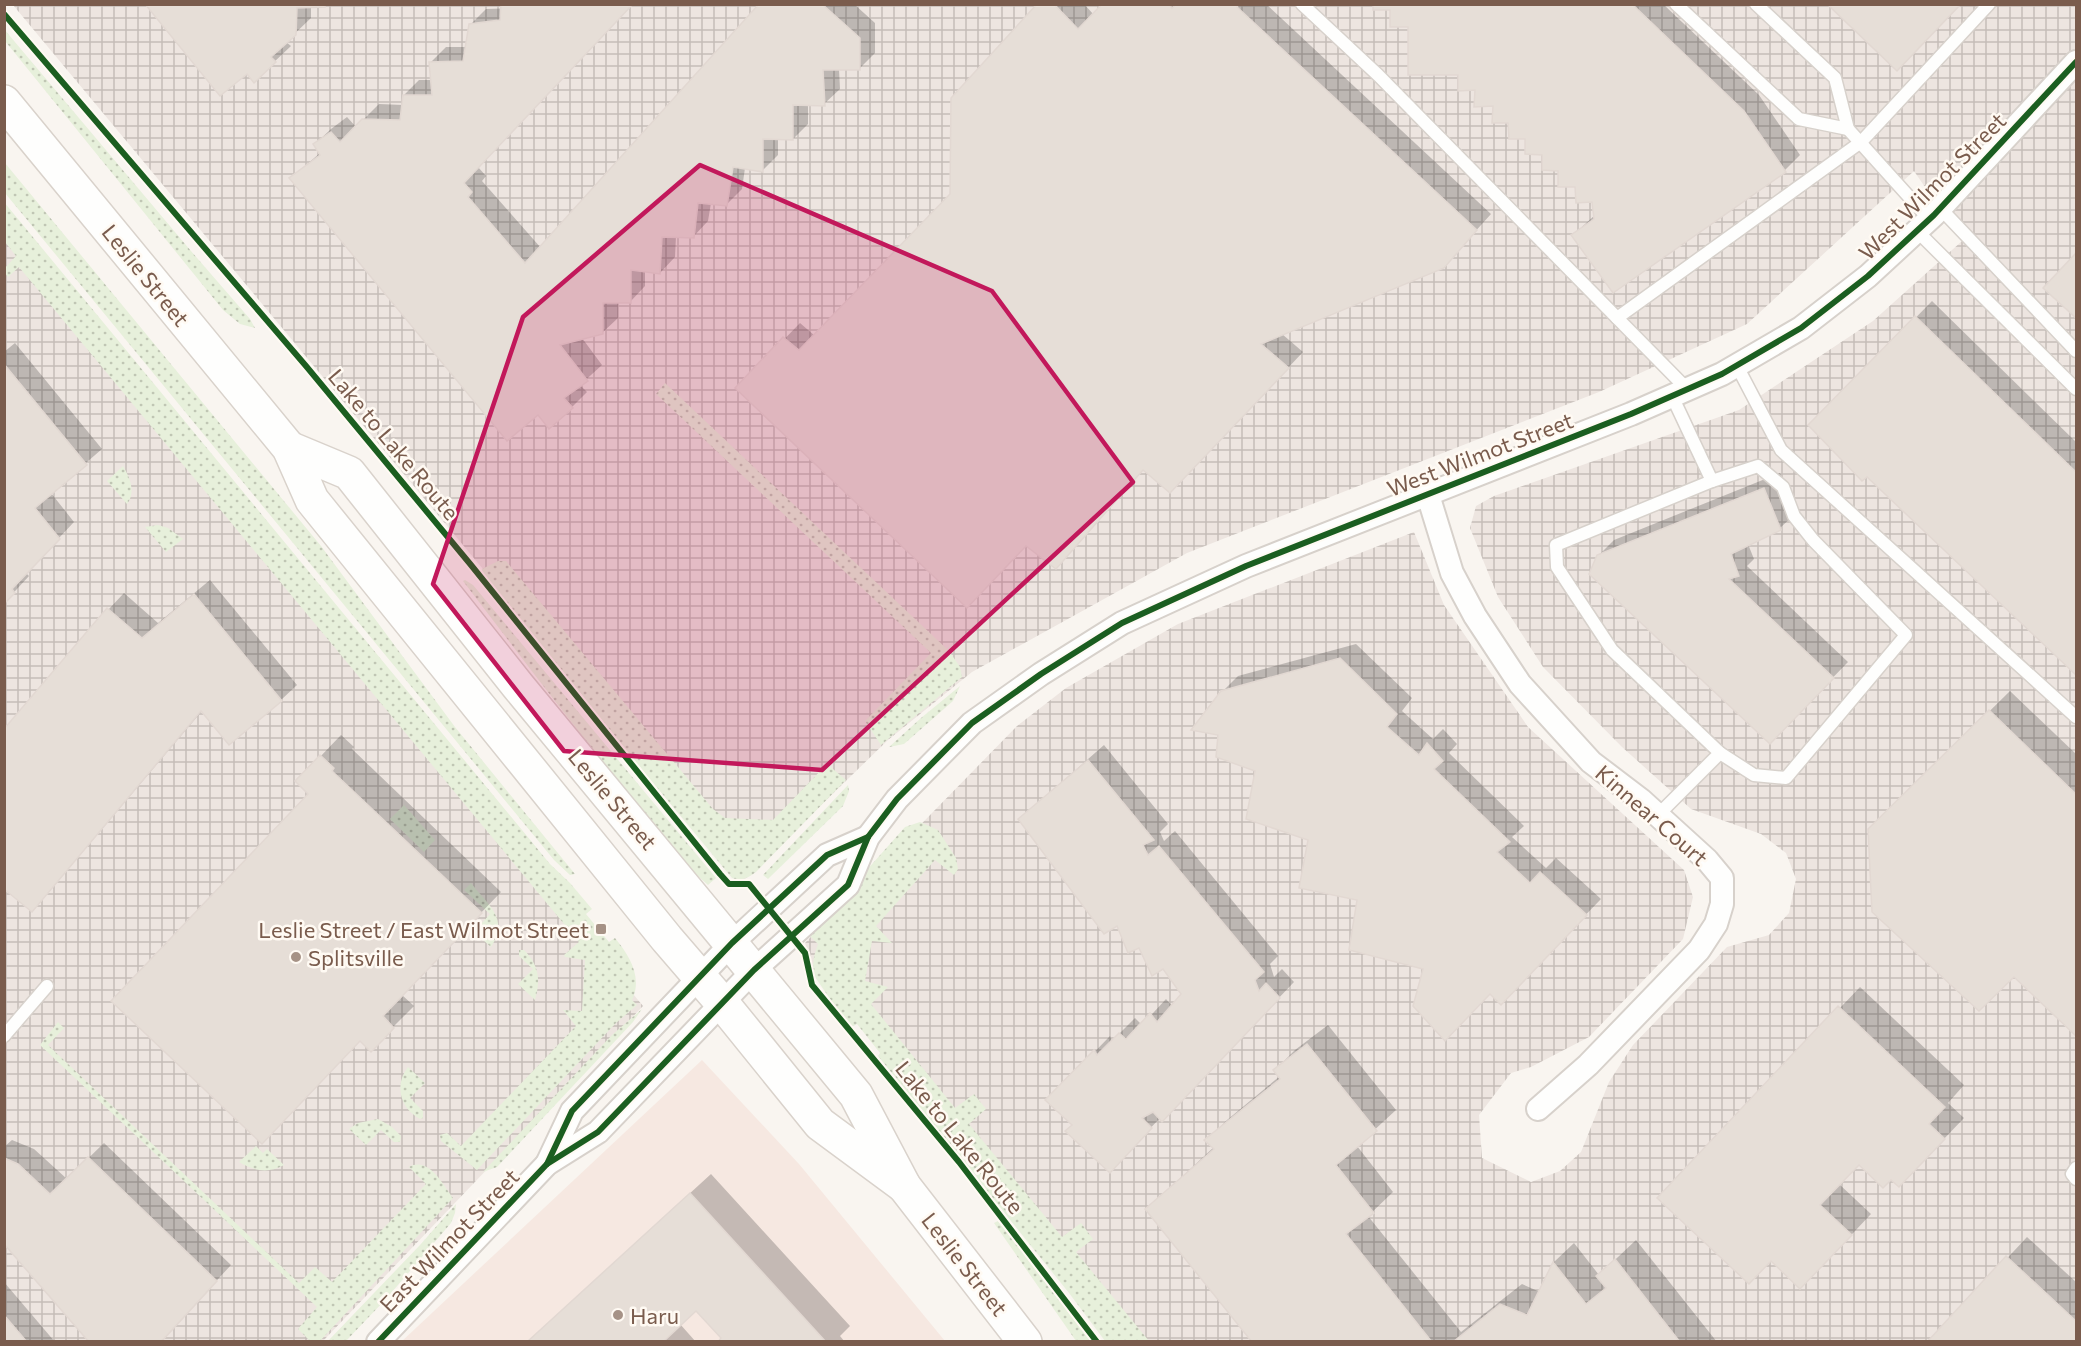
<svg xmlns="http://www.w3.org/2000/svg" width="2081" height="1346" font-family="Commissioner,sans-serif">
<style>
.commercial{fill:#f6e8e1}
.industrial{fill:url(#industrial-grid)}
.grass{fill:url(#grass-dots)}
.shadow{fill:#0003}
.building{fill:#e6ded7;stroke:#e2d8d2;stroke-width:1.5}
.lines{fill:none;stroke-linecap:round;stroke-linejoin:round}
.service-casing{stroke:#d7d1cb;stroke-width:15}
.minor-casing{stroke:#d7d1cb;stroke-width:26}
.secondary-casing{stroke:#d9d2cb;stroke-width:36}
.service{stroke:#fefefd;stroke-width:12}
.minor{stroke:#fefefd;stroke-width:22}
.secondary{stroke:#fefefd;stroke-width:33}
.cycleway-casing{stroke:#fffaf3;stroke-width:10}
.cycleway{stroke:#1b5e20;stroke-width:6}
.marked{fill:#c2185b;fill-opacity:0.2;stroke:#c2185b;stroke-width:4.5;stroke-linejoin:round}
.poi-dot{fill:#a69286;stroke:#fffaf3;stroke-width:2}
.labels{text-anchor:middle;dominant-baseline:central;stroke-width:5;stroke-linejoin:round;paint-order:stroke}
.street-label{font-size:22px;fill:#7a5c4d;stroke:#fffaf3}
.poi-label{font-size:22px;fill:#7a5c4d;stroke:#fffaf3;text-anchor:start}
</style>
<defs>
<pattern id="industrial-grid" width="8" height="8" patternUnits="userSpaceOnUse" patternTransform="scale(1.5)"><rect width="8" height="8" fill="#ede5e0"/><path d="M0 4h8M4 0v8" fill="none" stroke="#c5bdb8"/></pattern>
<pattern id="grass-dots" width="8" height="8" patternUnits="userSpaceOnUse" patternTransform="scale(1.5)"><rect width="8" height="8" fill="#e7f0db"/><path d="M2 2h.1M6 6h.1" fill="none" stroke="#c0c6b4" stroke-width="1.8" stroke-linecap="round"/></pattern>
</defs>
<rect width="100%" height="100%" fill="#f9f5f0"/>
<path class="commercial" d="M702,1060L799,1164L945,1341L401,1342Z"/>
<g class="industrial">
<path d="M13,5H2076V1341H1122L812,965L805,943L1017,726L1066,688L1178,624L1414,532L1444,605L1528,727L1684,870L1693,897L1683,939L1589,1037L1531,1067L1511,1073L1479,1115L1482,1158L1531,1182L1560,1171L1581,1152L1609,1082L1633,1045L1727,947L1769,935L1789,913L1796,879L1786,853L1761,834L1691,809L1622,747L1543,667L1498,597L1470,528L1476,506L1494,496L1739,410L1873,321L1962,241L1914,171L1747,324L1599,392L1187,553L972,672L888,740L743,881Z"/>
<path d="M4,233L643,1006L323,1341H5Z"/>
</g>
<g class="grass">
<path d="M4,29L191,251L250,319L255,328L240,324L223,310L5,41Z"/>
<path d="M5,163L321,546L455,727L575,874L570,875L554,860L5,193Z"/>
<path d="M4,202L550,864L570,883L592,909L586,914L609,942L615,938C629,955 643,977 632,1000L637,1005L616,1023L477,1170L441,1141L440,1135L447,1133L461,1146L576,1026L563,1010L582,1011L585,960L565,957L564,955L579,942L19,267L8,277L5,273V268L16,256L5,242Z"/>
<path d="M665,383L949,651L960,667L962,677L881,745L865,721L931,653L656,394Z"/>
<path d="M123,466C130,478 136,492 127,504L107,481Z"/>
<path d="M158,525L168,528L183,539L166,552L145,527Z"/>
<path d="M498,561H506L713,809L725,818L773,820L827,764L846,780L756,872C748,878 742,881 732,878L483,578L482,569Z"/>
<path d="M465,580L473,585L716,878L708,885C677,858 647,817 621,784C567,718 515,649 463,581Z"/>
<path d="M960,686L953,701L904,744L889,747L921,718Z"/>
<path d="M848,785L849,791L843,806L768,879L763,875Z"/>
<path d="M404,805L435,840L424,852L390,819Z"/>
<path d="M920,822L938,830L956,858L958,869L954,875L935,860L876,926L892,943L872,941L865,981L888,987L871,1004L955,1108L974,1094L986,1109L969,1124L1062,1237L1081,1223L1093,1239L1076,1252L1149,1341H1105L1069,1293L878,1056L880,1053L857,1024L850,1028L815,977C811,965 814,955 818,944L809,935L905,827Z"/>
<path d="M471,883C488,905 510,919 491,947L474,932L490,914L464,890Z"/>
<path d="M519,950H524C539,965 541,980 535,1000L518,984L533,969L519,956Z"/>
<path d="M642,1009L633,1022L497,1167L483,1172L612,1035Z"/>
<path d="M58,1022L64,1028L48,1045L299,1283L315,1267L332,1282L426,1184L409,1167C429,1156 443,1185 453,1198L320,1341H310L298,1329L317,1307L40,1045Z"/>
<path d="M408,1067L425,1083L410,1098L423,1111V1118L420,1119C400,1108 394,1085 408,1067Z"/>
<path d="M378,1119L392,1127L401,1136L400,1142H394L381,1130L366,1145L349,1129L358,1123Z"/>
<path d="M256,1146L263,1153L267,1149L284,1165C267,1174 255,1171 239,1162Z"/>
<path d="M456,1204L455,1213L451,1223L386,1299L346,1341H328L420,1245Z"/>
<path d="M998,1221L1094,1341H1076L994,1223Z"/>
</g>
<g class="shadow">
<path d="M146,4H326L311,6V18L286,42L291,46L254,81L247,72Z"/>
<path d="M632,4L478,167L486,176L482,181L541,248L761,4H854L875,23V53L860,68L839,69L840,89L824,104H808V124L793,139L778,138V155L762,171L745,168L742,189L727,204L711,203L708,221L693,237L676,236L675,257L660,273L645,270V286L630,302L618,301V318L602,333L582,338L602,365L580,385L587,392L572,407L538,413L291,178L320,153L315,144L331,129L347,117L356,127L379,104L403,105L404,95L419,80H432L431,62L446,47H467L470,25L486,9Z"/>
<path d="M1039,4H1084L1094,15L1104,4H1266L1491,214L1443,267L1282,334L1303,352L1186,476L1144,469L1056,567L1026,544L737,388L800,323L815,336L952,195Z"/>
<path d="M1375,4H1663L1759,95L1800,155L1785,170L1614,291L1573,235L1595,215L1594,200L1392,8Z"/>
<path d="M2076,255V316L2045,287Z"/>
<path d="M1932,301L2076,442V673L1867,476L1811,425Z"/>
<path d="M15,343L102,449L51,493L74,522L26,573L29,576L4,603V352Z"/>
<path d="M1780,473L1796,513L1780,528L1748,544L1754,559L1747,566L1848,662L1785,727L1598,556L1614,540Z"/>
<path d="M210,580L297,685L281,700L229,743L202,711L47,894L4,732L109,609L124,593L158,623Z"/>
<path d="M1356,644L1412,698L1402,711L1433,739L1443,729L1457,744L1449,753L1524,826L1512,837L1546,868L1556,858L1601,899L1516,987L1425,968L1359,899L1257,770L1222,692L1238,676Z"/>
<path d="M2010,691L2076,754V1034L2014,975L1869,830Z"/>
<path d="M341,735L354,747L352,749L501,892L402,995L414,1006L371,1049L310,794L297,781Z"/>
<path d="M1104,745L1168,824L1160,832L1164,841L1175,831L1278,956L1270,964L1274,977L1282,969L1294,982L1177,1105L1160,1118L1125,1155L1074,1125L1048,1100L1110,1036L1112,1041L1135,1018L1142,1025L1166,999L1172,1006L1183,994L1163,967L1140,946L1020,819Z"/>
<path d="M1860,987L1964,1085L1948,1103L1964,1118L1919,1165L1891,1178L1859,1163L1839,1184L1871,1214L1821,1267L1771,1260L1659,1198Z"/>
<path d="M1328,1025L1396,1110L1357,1146L1393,1192L1368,1216L1461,1332L1522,1284L1540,1292L1554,1262L1574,1243L1599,1275L1636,1240L1717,1342H1254L1147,1209L1214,1147L1207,1140L1227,1120L1280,1076L1275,1070L1295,1050Z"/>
<path d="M12,1140L34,1149L67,1179L104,1143L231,1265L160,1342L4,1242V1147Z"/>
<path d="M711,1174L850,1326L840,1336L845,1342H719L723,1338L696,1309L680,1324L696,1342H527Z"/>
<path d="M2027,1237L2076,1282V1342H1929Z"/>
<path d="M4,1282L55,1342H4Z"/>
</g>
<g class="building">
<path d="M145,4H325V7L297,8L296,35L271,57L276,62L254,83L247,74L220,96Z"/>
<path d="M501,4H633L464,183L472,192L468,197L525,263L759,4H822L860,38V70H823L825,106L793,105V140L763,139V172L733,167L727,206L698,203L694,238L662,237L660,274L631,270V303H603V334L560,345L588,381L564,398L573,408L549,429L538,415L507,441L289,178L320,155L313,144L331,132L340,142L362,119L400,120L403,95H432L429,62L463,61L469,24L500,20Z"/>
<path d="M1037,4H1054L1078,29L1102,4H1169L1172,8L1176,4H1239L1237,7L1477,230L1444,268L1261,344L1289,368L1170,493L1143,470L1056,569L1026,546L967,608L735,388L783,337L799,350L950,194L951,98Z"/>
<path d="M1373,4H1632L1744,111L1786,172L1613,293L1571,235L1594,219L1592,202L1576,203L1575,187H1558V171L1542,170V155L1525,154V139H1509L1508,123H1492L1493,106L1474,107L1475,90L1458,91V75H1408V27H1390V10H1373Z"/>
<path d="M1827,4H1961L1897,71Z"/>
<path d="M2076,253V318L2043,288Z"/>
<path d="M1915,316L2076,472V675L1867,477L1862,481L1808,425Z"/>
<path d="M4,364L87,465L35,508L60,539L12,589L15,593L4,604Z"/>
<path d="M1764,488L1781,530L1731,554L1739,576L1729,579L1834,678L1770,744L1589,574L1597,555Z"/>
<path d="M194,594L282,701L229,745L201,711L32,912L4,889V729L107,608L142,638Z"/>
<path d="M1340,658L1397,714L1387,727L1419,755L1427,743L1443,761L1434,769L1510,842L1497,852L1530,883L1540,872L1587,915L1501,1005L1490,994L1445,1041L1413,1006L1423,969L1349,950L1357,900L1299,888L1308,840L1246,819L1255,771L1216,757L1218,735L1191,730L1221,691Z"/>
<path d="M1989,710L2076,794V1036L2014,977L1979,1011L1872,912L1868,829Z"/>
<path d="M320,755L334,768L332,771L482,913L383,1016L394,1028L383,1040L371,1052L360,1041L262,1144L111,1001L308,794L295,781Z"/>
<path d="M1088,760L1154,840L1143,845L1148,855L1159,846L1264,972L1255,980L1259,991L1266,983L1280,998L1162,1122L1153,1112L1142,1118L1152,1128L1110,1173L1065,1131L1072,1125L1045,1100L1094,1050L1097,1055L1119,1033L1126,1039L1150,1013L1157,1022L1181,994L1163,969L1152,976L1139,948L1128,953L1117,926L1104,934L1018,819Z"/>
<path d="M1838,1006L1945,1107L1929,1124L1945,1139L1899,1187L1891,1180L1883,1188L1859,1165L1820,1205L1852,1235L1800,1289L1771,1261L1749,1284L1657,1198Z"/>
<path d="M1307,1044L1377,1131L1336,1165L1374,1213L1346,1234L1432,1342H1252L1145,1209L1214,1149L1204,1140L1280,1079L1273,1070Z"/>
<path d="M88,1157L217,1281L161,1342H89L4,1244V1158L18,1164L50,1194Z"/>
<path d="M690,1193L826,1342H718L721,1338L696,1311L663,1342H527Z"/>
<path d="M2006,1256L2076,1321V1342H1927Z"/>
<path d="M1615,1259L1680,1342H1453L1500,1304L1527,1315L1553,1262L1586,1304L1606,1288L1596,1276Z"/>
<path d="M4,1315L27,1342H4Z"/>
</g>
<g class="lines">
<g class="service-casing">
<g id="service">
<path d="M1302,4L1378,75L1687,389"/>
<path d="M1676,4L1799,119L1848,129"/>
<path d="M1756,4L1835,78L1848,129L1929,219"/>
<path d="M1940,208L2076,351"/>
<path d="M1917,231L2076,389"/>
<path d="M1617,318L1861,142L1989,4"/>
<path d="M1737,366L1781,450L2076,717"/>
<path d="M1712,481L1758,466L1783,487L1794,516L1813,540L1906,635L1786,778L1754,775L1720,753"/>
<path d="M1658,815L1720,753L1612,650L1557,567L1556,545L1712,481L1672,396"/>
<path d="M4,1036L47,986"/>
<path d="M2076,1168L2072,1174L2076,1179"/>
</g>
</g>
<g class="minor-casing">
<g id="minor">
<path d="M1428,495L1452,573L1475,616L1520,684L1591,762L1641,800L1707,860L1722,878V904L1716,924L1699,950L1588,1065L1538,1109"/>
<path d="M547,1164L572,1111L732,943L827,855L868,837"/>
<path d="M378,1342L547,1164L598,1132L754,970L848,885L868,837L897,799L972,723L1041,674L1122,623L1246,566L1631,414L1722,374L1801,328L1868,276L1934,215L2076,62"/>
</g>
</g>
<g class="secondary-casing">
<g id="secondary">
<path d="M4,102L289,448L312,500L667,939L723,1004L820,1124L904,1186"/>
<path d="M289,448L349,473L518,686L856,1095L904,1186L1025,1342"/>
</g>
</g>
<use href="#service" class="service"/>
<use href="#minor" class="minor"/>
<use href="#secondary" class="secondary"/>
<g class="cycleway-casing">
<g id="cycleway">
<path d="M4,14L306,366L471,565L720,874L729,884H749L805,953L812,985L959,1162L1097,1342"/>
<path d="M547,1164L572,1111L732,943L827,855L868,837"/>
<path d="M378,1342L547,1164L598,1132L754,970L848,885L868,837L897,799L972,723L1041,674L1122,623L1246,566L1631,414L1722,374L1801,328L1868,276L1934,215L2076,62"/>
</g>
</g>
<use href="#cycleway" class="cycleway"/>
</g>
<path class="marked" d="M700,165L992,291L1133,482L822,770L564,751L433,584L523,317Z"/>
<g class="poi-dot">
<rect x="595" y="923" width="12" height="12" rx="3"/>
<circle cx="296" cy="957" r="6"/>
<circle cx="618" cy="1315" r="6"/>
</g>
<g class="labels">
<g class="street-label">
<text transform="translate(1932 186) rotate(-45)">West Wilmot Street</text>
<text transform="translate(146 275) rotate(51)">Leslie Street</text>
<text transform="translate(394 444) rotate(50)">Lake to Lake Route</text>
<text transform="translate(1480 454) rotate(-21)">West Wilmot Street</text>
<text transform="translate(613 799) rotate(50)">Leslie Street</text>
<text transform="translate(1652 815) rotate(41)">Kinnear Court</text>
<text transform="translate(960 1137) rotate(51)">Lake to Lake Route</text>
<text transform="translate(449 1240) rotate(-46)">East Wilmot Street</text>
<text transform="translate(965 1264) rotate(52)">Leslie Street</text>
</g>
<g class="poi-label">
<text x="589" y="929" text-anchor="end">Leslie Street / East Wilmot Street</text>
<text x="308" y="957">Splitsville</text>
<text x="630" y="1315">Haru</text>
</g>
</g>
<rect width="2081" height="1346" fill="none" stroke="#7a5c4d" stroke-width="12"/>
</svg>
